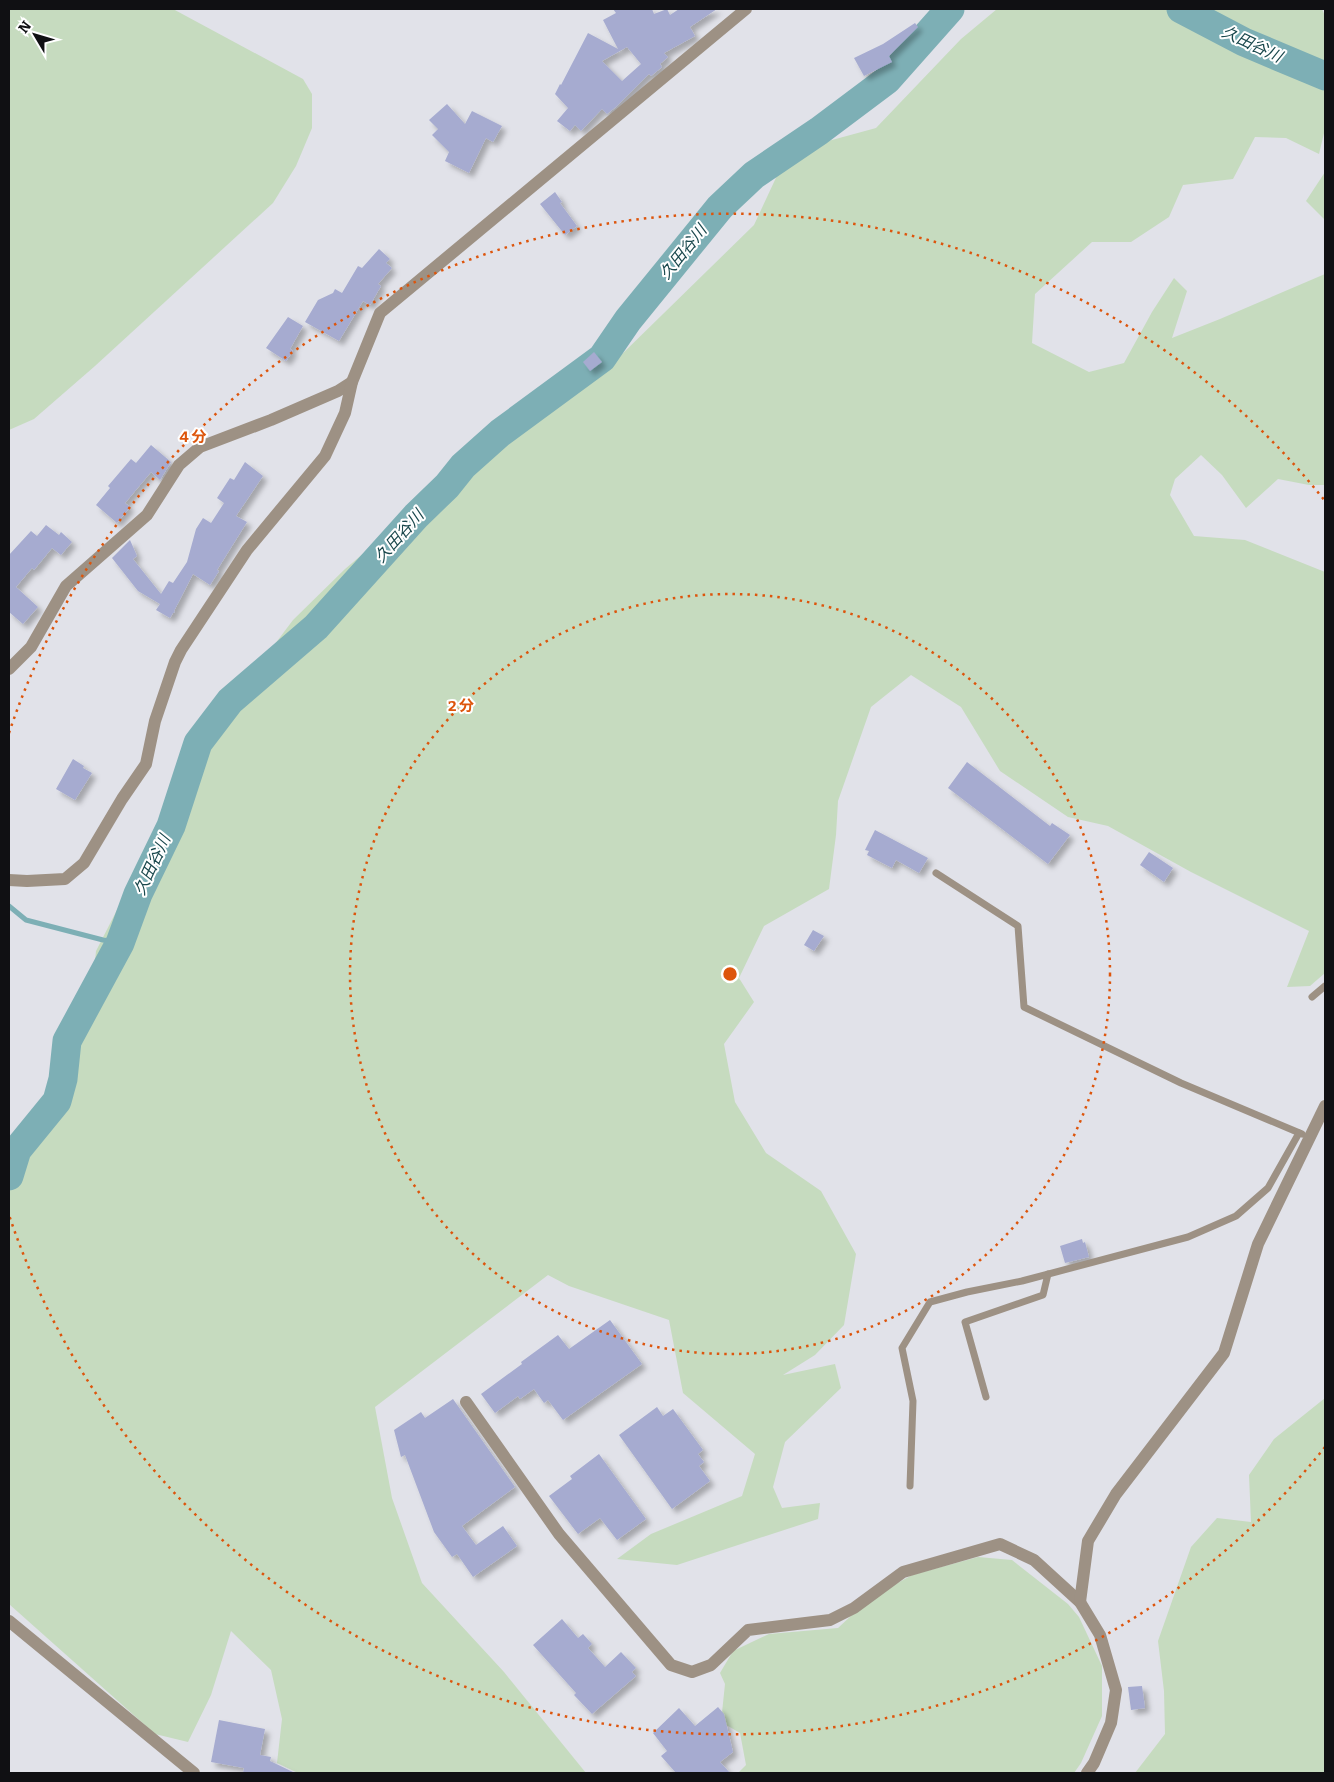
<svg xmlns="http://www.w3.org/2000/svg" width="1334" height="1782" font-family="Bitter,'Noto Sans JP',serif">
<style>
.green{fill:#c6dbbf}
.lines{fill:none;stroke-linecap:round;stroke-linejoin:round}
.stream{stroke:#7dafb5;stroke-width:5}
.river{stroke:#7dafb5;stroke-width:29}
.building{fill:#a6abd0;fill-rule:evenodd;filter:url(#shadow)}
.service{stroke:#9d9184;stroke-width:7}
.minor{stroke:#9d9184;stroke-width:12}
.ring{fill:none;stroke:#dd550c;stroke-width:2.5;stroke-dasharray:2.5 5}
.labels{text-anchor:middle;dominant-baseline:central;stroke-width:4;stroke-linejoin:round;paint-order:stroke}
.water-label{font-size:16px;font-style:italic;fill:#1a484d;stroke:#fff}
.centre{fill:#dd550c;stroke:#fff;stroke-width:2.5}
.ring-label{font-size:15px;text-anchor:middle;font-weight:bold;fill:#dd550c;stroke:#fff;stroke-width:4;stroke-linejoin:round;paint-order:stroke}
</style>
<defs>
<filter id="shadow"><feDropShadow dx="4.5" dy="4.5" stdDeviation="2.5" flood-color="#0004"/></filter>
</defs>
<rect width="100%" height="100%" fill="#e1e2e9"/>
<g class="green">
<path d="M9,9H173L303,79L312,94V128L296,166L273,203L95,366L34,419L9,430Z"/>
<path d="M997,9H1322L1325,16V129L1319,154L1286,138L1255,137L1233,179L1183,185L1169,217L1131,242H1092L1035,294L1032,343L1089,372L1124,363L1152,312L1174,278L1187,291L1172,338L1220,319L1325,274V485H1309L1278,479L1246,508L1222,475L1201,455L1175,479L1170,495L1194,536L1245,540L1325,572V973L1310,986L1287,987L1309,931L1191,872L1108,826L1068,817L1000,771L961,707L911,675L871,707L838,801L836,835L829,889L764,926L739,978L754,1002L724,1044L735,1102L766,1153L821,1191L856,1254L844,1325L815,1355L783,1375L835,1364L841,1388L785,1442L773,1487L782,1508L820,1503L818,1519L677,1565L617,1559L651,1534L742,1496L755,1454L683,1393L669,1320L569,1286L548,1275L375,1407L392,1498L422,1583L504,1672L586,1773H298L277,1763L282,1719L271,1670L231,1631L211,1695L188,1742L155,1734L9,1604V1183L24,1150L64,1098L68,1056L84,1015L94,970L96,951L141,863L154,829L204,747L247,681L293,620L345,569L438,490L618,358L754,225L788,152L876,128L961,39Z"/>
<path d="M1325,172V220L1306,201Z"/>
<path d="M1325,1398V1773H1135L1165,1734L1164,1691L1158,1641L1191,1547L1217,1518L1251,1522L1249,1475L1274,1439Z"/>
<path d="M978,1557L1012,1560L1068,1604L1079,1617L1102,1666V1716L1081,1763L1074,1773H738L746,1765L740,1733L721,1722L725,1684L720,1673L733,1651L769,1634L838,1628L869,1599L912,1575Z"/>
</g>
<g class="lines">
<path class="stream" d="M9,906L26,920L103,940L120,943"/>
<g class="river">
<path d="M1181,9L1244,42L1325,76"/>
<path d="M9,1176L17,1150L57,1101L63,1079L67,1041L120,943L138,894L171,826L198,743L230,701L316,627L416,516L447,486L463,466L500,433L602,358L628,320L720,207L754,175L819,131L887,80L950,9"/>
</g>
</g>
<g class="building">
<path d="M613,9H652L654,14L667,9L670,15L679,9H717L690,27L695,36L664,53L668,57L660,64L662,67L651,76L649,74L617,106L607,114L602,109L581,131L575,125L570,131L557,121L568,108L555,94L560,84L561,85L588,33L618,49L603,20L616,13ZM627,47L641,64L622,81L602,61Z"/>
<path d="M915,23L918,27L889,56L892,62L864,76L854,58L883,44Z"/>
<path d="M447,104L465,124L472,111L502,126L493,142L486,138L469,173L445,161L449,152L432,135L438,129L429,120Z"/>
<path d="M555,192L562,202L560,203L577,226L565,235L540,204Z"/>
<path d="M379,249L390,259L386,263L392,268L378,284L381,286L370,305L363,301L339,341L305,322L318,300L333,293L335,289L342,293L358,266L362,268Z"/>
<path d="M288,317L303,326L290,349L293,351L286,361L266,348Z"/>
<path d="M594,352L602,362L590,371L583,362Z"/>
<path d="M151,445L171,462L160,480L151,472L125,503L130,507L117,523L96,505L110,488L108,486L131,459L136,463Z"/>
<path d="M245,462L263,476L236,516L247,522L217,570L219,571L210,585L193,574L174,611L175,612L173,613L170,618L156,610L160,604L138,591L112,558L130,540L137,556L133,559L161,594L169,581L173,583L187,562L196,529L203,518L211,523L224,503L217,498L230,478L234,480Z"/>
<path d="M46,525L59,535L61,532L72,542L61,555L52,548L34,570L32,568L16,587L38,607L23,624L9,612V555L31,531L37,536Z"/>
<path d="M73,759L84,766L83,768L92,773L75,800L56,789Z"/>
<path d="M967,762L1050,826L1052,823L1070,835L1048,864L948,788Z"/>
<path d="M875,830L928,858L919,873L896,860L892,868L867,855L869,851L865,850Z"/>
<path d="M1149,852L1173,868L1164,882L1140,865Z"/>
<path d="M813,930L824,936L814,951L804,945Z"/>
<path d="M1082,1239L1083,1243L1085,1242L1089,1257L1065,1263L1060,1246Z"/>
<path d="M610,1320L642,1364L563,1420L548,1400L544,1403L534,1389L520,1399L518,1396L495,1413L481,1394L522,1364L521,1362L558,1335L569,1349Z"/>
<path d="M453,1399L515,1487L462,1526L476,1545L503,1526L517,1546L473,1577L457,1554L452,1557L434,1532L405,1455L401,1457L394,1430L421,1412L425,1418Z"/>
<path d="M657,1407L663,1416L673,1409L703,1450L698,1454L704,1462L699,1466L710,1481L672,1509L619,1435Z"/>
<path d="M599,1454L646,1519L617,1540L600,1518L578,1534L549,1496L572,1479L570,1476Z"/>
<path d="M562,1619L578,1638L583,1634L592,1644L588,1648L605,1667L621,1652L636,1668L632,1672L636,1676L592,1714L574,1695L576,1693L533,1645Z"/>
<path d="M1142,1686L1145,1708L1131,1710L1128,1687Z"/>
<path d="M718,1707L724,1714L733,1752L720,1762L730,1773H676L661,1756L667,1751L653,1733L679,1708L695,1726Z"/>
<path d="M219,1720L265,1729L260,1755L271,1757L270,1761L295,1773H243L244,1768L211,1762Z"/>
</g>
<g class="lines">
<g class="service">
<path d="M936,873L1018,926L1024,1007L1181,1083L1302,1134"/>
<path d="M1312,997L1325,986"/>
<path d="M986,1397L965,1322L1043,1295L1048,1274"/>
<path d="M910,1486L913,1401L902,1348L930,1302L967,1292L1022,1281L1188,1237L1236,1216L1268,1188L1299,1133"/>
</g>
<g class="minor">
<path d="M9,669L31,647L66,586L147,515L179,465L200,447L271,420L338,391L352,382"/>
<path d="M9,880L27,881L65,879L84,863L122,799L146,764L155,721L175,662L181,650L247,550L325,456L345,413L352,382L380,313L746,9"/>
<path d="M466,1402L559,1534L671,1665L692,1672L711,1665L748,1630L830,1620L854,1608L903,1572L1000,1544L1034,1560L1080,1602L1100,1635L1116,1690L1111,1723L1094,1763L1087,1773"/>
<path d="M1080,1602L1088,1541L1116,1494L1224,1353L1258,1244L1325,1106"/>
<path d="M9,1621L194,1773"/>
</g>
</g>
<g class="ring">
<circle cx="730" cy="974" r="380"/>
<path d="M1325 1447A760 760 0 0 1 9 1215M9 733A760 760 0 0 1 1325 501"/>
</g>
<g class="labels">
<g class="water-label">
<text transform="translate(1252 44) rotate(25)">久田谷川</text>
<text transform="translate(683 252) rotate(-51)">久田谷川</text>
<text transform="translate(399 536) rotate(-48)">久田谷川</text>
<text transform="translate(152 865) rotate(-65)">久田谷川</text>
</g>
</g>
<circle cx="730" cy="974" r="8" class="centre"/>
<g class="ring-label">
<text x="193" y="442">4 分</text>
<text x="461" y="711">2 分</text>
</g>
<rect width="1334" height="1782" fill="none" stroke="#101013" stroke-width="20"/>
<g transform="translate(35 35) rotate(308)" stroke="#ffffff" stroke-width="4" paint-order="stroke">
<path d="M0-4L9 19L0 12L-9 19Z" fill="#101013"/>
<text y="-8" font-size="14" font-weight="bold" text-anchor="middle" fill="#101013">N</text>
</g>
</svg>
